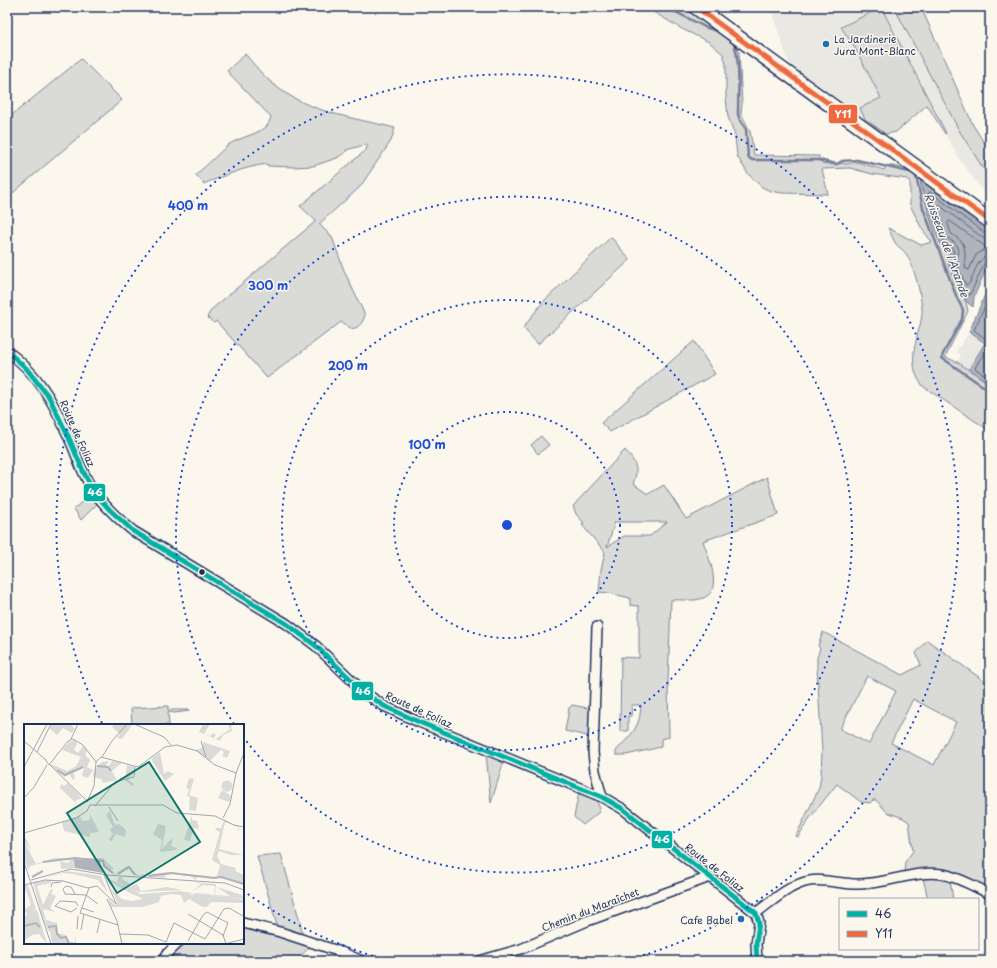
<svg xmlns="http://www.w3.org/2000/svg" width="997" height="968" font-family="'Playpen Sans',sans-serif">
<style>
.built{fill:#eae8e2}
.green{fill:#dadad7;stroke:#7a849a;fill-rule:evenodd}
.water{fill:#afb3bb;stroke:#747e96}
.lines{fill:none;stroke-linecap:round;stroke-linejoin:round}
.shore{stroke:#566483;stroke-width:1}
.stream{stroke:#747e96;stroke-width:2.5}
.minor-casing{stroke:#1b2f5e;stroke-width:12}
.primary-casing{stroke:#1b2f5e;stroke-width:17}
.minor{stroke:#fbf7ec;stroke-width:9}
.primary{stroke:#fbf7ec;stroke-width:14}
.bus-1-casing{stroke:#fbf7ec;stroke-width:8}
.bus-2-casing{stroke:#fbf7ec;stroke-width:8}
.bus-1{stroke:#00b0a4;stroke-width:5}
.bus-2{stroke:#ed6a41;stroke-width:5}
.ring{fill:none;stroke:#1d4ed8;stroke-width:2;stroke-dasharray:2 4}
.poi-dot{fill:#1f6fb2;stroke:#fbf7ec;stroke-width:1.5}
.bus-dot{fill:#1b2f5e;stroke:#fbf7ec;stroke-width:1.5}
.labels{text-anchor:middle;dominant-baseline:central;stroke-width:3;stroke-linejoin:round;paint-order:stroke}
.poi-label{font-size:10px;fill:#1b2f5e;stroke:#fbf7ec;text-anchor:start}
.street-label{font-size:10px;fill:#1b2f5e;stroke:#fbf7ec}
.water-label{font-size:11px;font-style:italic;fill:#47577a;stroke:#fbf7ec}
.inset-river{fill:none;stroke:#afb3bb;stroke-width:2}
.inset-road{fill:none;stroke:#a1a7b3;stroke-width:1}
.view{fill:#0f766e;fill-opacity:0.15;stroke:#0f766e;stroke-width:2}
.inset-edge{fill:none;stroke:#1b2f5e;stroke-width:2}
.centre{fill:#1d4ed8;stroke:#fbf7ec;stroke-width:2}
.ring-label{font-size:12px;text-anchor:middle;font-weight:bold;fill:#1d4ed8;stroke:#fbf7ec;stroke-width:3;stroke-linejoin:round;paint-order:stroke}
.line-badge{stroke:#fbf7ec;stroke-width:1.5}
.badge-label{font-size:11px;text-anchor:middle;font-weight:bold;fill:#fff}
</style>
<rect width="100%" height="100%" fill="#fbf7ec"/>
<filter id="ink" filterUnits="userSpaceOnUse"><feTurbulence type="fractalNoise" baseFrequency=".025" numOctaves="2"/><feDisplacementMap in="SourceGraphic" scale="8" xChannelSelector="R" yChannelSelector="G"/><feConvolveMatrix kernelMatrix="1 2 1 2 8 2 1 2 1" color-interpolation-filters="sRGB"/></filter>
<g filter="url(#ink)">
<g class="built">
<path d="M770,7H873L875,11L841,27L854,46L881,98L860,108L865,119L791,69Z"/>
<path d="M881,7H894L960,132L990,179V200L959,159L952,146L945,134L946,133Z"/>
<path d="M969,332L985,343L969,369L957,362L961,355L956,352Z"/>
</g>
<g class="green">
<path d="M645,7H683L736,45L739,52L742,104L741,113L750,131L754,155L819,156V159L822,160V163L835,165L842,163L846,164L857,162L884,170L887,165L909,169L917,174L920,179L922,191L943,248L949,250L950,253L946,257L960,292L966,302L968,311L945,357L957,362L990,384V431L924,387C912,375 912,356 916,341C918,330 923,319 922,308C920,291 915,270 907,255C904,250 899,248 896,244C893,240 891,233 888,228L921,245L932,242L922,229L910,205V183L907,179L872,174L850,168L822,169L828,194L782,193L770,191L762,187L748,174L737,156L735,135L728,117L726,98V64L723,54L709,42L682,29Z"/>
<path d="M873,7H881L946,133L945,134L927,105L896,132L886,134L865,119L860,108L881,98L854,46L841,27L874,11Z"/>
<path d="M894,7H921L973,125L990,152V179L960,132Z"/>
<path d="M245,54C254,64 262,75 272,83C307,113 352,117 395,128L391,141L360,187L319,224L332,237L345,273L365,315C363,322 360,327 352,329L341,322L267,378L216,321L214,323L207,317L212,309L316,221L300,206L366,150L368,144L346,150V152L337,158L313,166L293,167L268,166L267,164C244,167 224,176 203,184V182L196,175L228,145C238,138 261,133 267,126C269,123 270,120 271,117L227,71Z"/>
<path d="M81,59L122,100L7,198V119Z"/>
<path d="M611,237L630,260L538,344L523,328L542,303Z"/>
<path d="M694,341L715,374L610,432L601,423Z"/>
<path d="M541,436L549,445L538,454L531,445Z"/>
<path d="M625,450C636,463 639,468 633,484L648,494L664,485L686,519L767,477L778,515L703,541C708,556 724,591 703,598C693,602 681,599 671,600L668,682L669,737L661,739V747L626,755H616V751C631,734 640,729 641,705H632L631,716H628V731H620L621,657L639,658V606L630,605V598L609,593L599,592L601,570L605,552L582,525L584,523L576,514L573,506ZM615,522H667L650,536H624L607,547Z"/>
<path d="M90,494L97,504L81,520L74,509Z"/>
<path d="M823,632L902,675L921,665L916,653L927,640L990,685V890L961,876L904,874L905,862L913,851L909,822L903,818L887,812L876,800H873L870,803L861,802L837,784L809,819L798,837L796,836L819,788L821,776L822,750L817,668V658L820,648L818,646ZM867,676L896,691L869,744L840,729ZM913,699L956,722L934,765L891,743Z"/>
<path d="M572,705L593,709L592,737L565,731L569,708Z"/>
<path d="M168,706V710H189V711L175,713L168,712L169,725H132L131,708Z"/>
<path d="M486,754L504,761L491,803Z"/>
<path d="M579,792L596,799L600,809L598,813L583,825L574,817Z"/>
<path d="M281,854L300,922L303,937L278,929L257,856Z"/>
<path d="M937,877L950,880L953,899H928L923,878Z"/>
<path d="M243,925L311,946L295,961H166L181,943H243Z"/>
</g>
<g class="water">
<path d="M920,179L990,233V260L974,297L973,307C957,296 952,275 946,257L950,253L949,250L943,248C931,227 925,202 920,179Z"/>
<path d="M990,283V384L969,369L985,343L969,332Z"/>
</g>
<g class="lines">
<g class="shore">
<path d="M950,221L986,247L985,249L976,255L969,270L966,269C963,260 967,252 963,244C960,239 957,238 953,235C950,233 949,227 948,223Z"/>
<path d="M990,235L986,234L930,192L928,193C928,207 938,232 945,244C955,248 955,251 952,259L956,274L967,296L970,295L985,262L990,260"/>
<path d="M990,240L983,238L939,205L936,206L946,236C949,241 955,241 958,247C960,252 958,254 957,260C956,265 964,280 966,285L969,284C974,274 978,256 990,255"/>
<path d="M990,295L974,330L987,340L989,343L975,368L990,379"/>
</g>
<g class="stream">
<path d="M666,7L705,27L722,33"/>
<path d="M732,41C741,52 738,98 738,114L740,120L746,129L748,157L752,160H818L837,164L842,161L857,160L914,173L916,176L923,208L957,298L963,310L962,319L943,354L942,358L990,391"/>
</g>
<g class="minor-casing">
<g id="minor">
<path d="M7,351C36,372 52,399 66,431C75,449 80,469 91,487C102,504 117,518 133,531L287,624L316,646L365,693L384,706L419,722L602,797L623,809L756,913L759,923L756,944L757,961"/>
<path d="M597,627L593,752L595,771L602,797"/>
<path d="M756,913C771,902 787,887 805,882C822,877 842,885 860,884C887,884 914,870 942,874C959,877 975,887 990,894"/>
<path d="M243,923L280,932L341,952L362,961"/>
<path d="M163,961L167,954L178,943"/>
<path d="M479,961L521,949L587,921L710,877"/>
</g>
</g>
<g class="primary-casing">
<path id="primary" d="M696,7L990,221"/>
</g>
<use href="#minor" class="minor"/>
<use href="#primary" class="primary"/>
<g class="bus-1-casing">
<path id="bus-1" d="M7,351L26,368L49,397L69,438L84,473L95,493L110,510L133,531L287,624L316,646L365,693L384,706L419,722L602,797L623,809L756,913L759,923L756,944L757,961"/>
</g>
<g class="bus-2-casing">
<path id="bus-2" d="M696,7L990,221"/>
</g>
<use href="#bus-1" class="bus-1"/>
<use href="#bus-2" class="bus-2"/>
</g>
</g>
<g class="ring">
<circle cx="507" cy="525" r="113"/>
<circle cx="507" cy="525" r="225"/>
<path d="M234 724A338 338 0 1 1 244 738"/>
<path d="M390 961A451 451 0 0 1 245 892M102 723A451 451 0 1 1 624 961"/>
</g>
<g class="poi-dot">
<circle cx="826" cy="44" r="4"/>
<circle cx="741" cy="919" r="4"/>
</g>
<circle class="bus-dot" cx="202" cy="572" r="3.5"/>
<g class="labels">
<g class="poi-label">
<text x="834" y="38">La Jardinerie<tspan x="834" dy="12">Jura Mont-Blanc</tspan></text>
<text x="733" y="919" text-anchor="end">Cafe Babel</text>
</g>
<g class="street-label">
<text transform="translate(78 433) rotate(66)">Route de Foliaz</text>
<text transform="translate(419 709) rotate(25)">Route de Foliaz</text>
<text transform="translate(715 867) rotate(38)">Route de Foliaz</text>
<text transform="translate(590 909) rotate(-21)">Chemin du Maraîchet</text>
</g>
<g class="water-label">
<text transform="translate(947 245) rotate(70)">Ruisseau de l'Arande</text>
</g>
</g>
<g transform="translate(24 724)">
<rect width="220" height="220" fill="#fbf7ec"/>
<path d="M28,0H46L51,5L48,9L39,4L33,11L25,4ZM90,0H109L98,15L93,14L96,10L88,3ZM179,0H186L180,10L186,12L189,9L192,11L190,14L192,15L206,5L204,0H211L207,2L208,7L199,11L196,17L175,8ZM51,16L53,19L50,26L54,29L59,22L63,27L61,31L66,36L63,43L69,46L64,54L58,52L60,44L57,43L49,48L51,54L49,56L45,50L41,53L27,42V40L43,47L52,42L57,33L38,26L45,18ZM179,18L206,27L203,34L198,32L200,28L197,26L186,37L171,26L178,24ZM136,28L140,50L144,47L150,50L141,57L127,35ZM85,37L82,41L84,43L88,37L98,39L88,47L93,56L79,59L77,55L69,53L70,46L78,38ZM103,41L111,43L112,47L104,55L110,60L108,62L101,56ZM165,54L170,55L165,71L174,74L172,87L165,86L166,73L163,72L165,65L162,64ZM197.5 62a5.5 5.5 0 1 1 11 0a5.5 5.5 0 1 1-11 0ZM44,59L58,74L51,77L53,80L36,64L37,60L40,62ZM198,66L207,72L205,78L194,74ZM86,87L91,101L95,100L102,106L101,113L92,110L87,118L85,115L89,110L86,106L89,103L82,91ZM66,90L75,108L66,109V113L40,107L38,98L56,92L58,97L66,96ZM168,91V96L174,97L173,100L175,101L174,105L170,104L166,117L160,116ZM200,96L215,103V106L220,108L214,106V103L201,98L195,125L220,131H207L195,127L193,132L197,140L212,144L211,147L220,151V161L196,153H173L172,156L166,152L148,150L141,151L142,154L112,152L105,144L91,151L79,142V137L52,135L51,144L37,145L36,137L44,139L46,136H31L6,142L5,146L0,136V110L7,126L1,119L12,140L30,134H79L90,145L86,146L91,150L103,142L114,151L147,148L190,153L193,152L196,141L188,136L196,108L191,106L192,104H197ZM134,100L142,102L138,125L149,113L147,122L153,124L152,126L136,128L138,116L129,110ZM43,147L77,152L84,169L74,156L50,150L39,149L15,156ZM81,153L117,170L155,167L169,169L165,170L168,171L171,169L215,175L220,176V179L187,178L183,183H179L165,175L160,179L157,171L147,170L137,172L135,178L119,183H87L84,174L91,181L93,178ZM84,156L102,167L119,175L108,177L98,175L88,166ZM95,153H99L98,155L105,159V163L113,160L117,167L143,163L159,166L114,168L108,166L90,156L93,157ZM27,156V159L13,162L19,181L27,165L29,166L27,170L32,172L26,184L31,188L19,185L22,196L33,199L34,209L42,211L46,218H51L52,209V220H28L26,207H24L16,185L18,184H16L9,158ZM169,158L192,160L191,171L206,172L193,163L218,171L220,175L190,172L172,168L190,171L191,162L179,161L169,167L177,160ZM0,161H4L12,185L8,187L13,186L23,220L15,210L8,211L0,217V194L3,190L0,186L7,181L2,166L0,168Z" fill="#dadad7" fill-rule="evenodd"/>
<path d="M50,135L76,137L79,149L51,144Z" fill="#afb3bb"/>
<path class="inset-river" d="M73,42L84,43L87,47M33,46L41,51L59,43M19,138L51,134L79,137L80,142L89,149M94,150L105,143L111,151M125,152L147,149L190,154L197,153L220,160M8,153L19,147M0,202L12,199L16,203M24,203L32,202L33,210L37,214L42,213L45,220"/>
<path class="inset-road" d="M110,0L140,13L147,21M47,15L54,0M0,17L22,36M177,17L182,33M13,28L27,0M78,33L88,17L103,0M21,35L25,41L44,17L49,15L59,21L72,38M25,40L64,78M0,43L23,0M0,74L10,63L23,41M63,78L70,62L72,38L77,33L114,43L141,23L153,21L173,27L191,41L212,49M66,81H139L153,89L191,92L210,101L220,103M71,82L91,58L110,53L111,43M85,83L94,97M199,94L206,80L212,49L220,29M0,109L52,94L63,87L66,81M0,138L27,220M7,156L47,145L83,151L201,159L220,166M0,161L21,156L39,157L64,164L73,162L92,180L80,151M27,163L28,159L37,158M51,170L47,163L42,162L39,165L41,170L62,171L74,180M83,175L93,197L98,220M53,184L47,188L31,182L36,177L52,178L54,182M58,184L70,188M56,189L94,201M56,189L65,164M164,190L199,211L202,220M53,205L54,192M57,206L60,190M73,209L76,196M95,210L124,211L142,218L150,199L181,215L200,185L205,184L219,192M164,217L179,191L183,188L204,199L199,212M201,220L220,215"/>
<path class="view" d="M125,38L176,118L93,169L43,89Z"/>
<rect width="220" height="220" class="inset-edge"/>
</g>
<circle cx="507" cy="525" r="6" class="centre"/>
<g class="ring-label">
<text x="188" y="210">400 m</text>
<text x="268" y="290">300 m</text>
<text x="348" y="370">200 m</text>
<text x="427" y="449">100 m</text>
</g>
<g class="line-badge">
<rect x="828" y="104" width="30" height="20" rx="4" fill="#ed6a41"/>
<rect x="83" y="483" width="23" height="19" rx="4" fill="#00b0a4"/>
<rect x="351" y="681" width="23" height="20" rx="4" fill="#00b0a4"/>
<rect x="651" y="830" width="22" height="19" rx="4" fill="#00b0a4"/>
</g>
<g class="badge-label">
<text x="843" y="118">Y11</text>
<text x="95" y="496">46</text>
<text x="363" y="695">46</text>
<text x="662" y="843">46</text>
</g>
<rect width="997" height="968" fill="none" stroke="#fbf7ec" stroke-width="24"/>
<rect x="12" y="12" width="973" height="944" fill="none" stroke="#1b2f5e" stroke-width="1.5" filter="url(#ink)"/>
<rect x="839" y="898" width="140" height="52" fill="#fbf7ec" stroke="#a1a7b3"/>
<rect x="847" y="911" width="20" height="6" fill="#00b0a4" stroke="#a1a7b3"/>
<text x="875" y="918" font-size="12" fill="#1b2f5e">46</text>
<rect x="847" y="931" width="20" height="6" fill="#ed6a41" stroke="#a1a7b3"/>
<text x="875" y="938" font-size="12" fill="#1b2f5e">Y11</text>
</svg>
